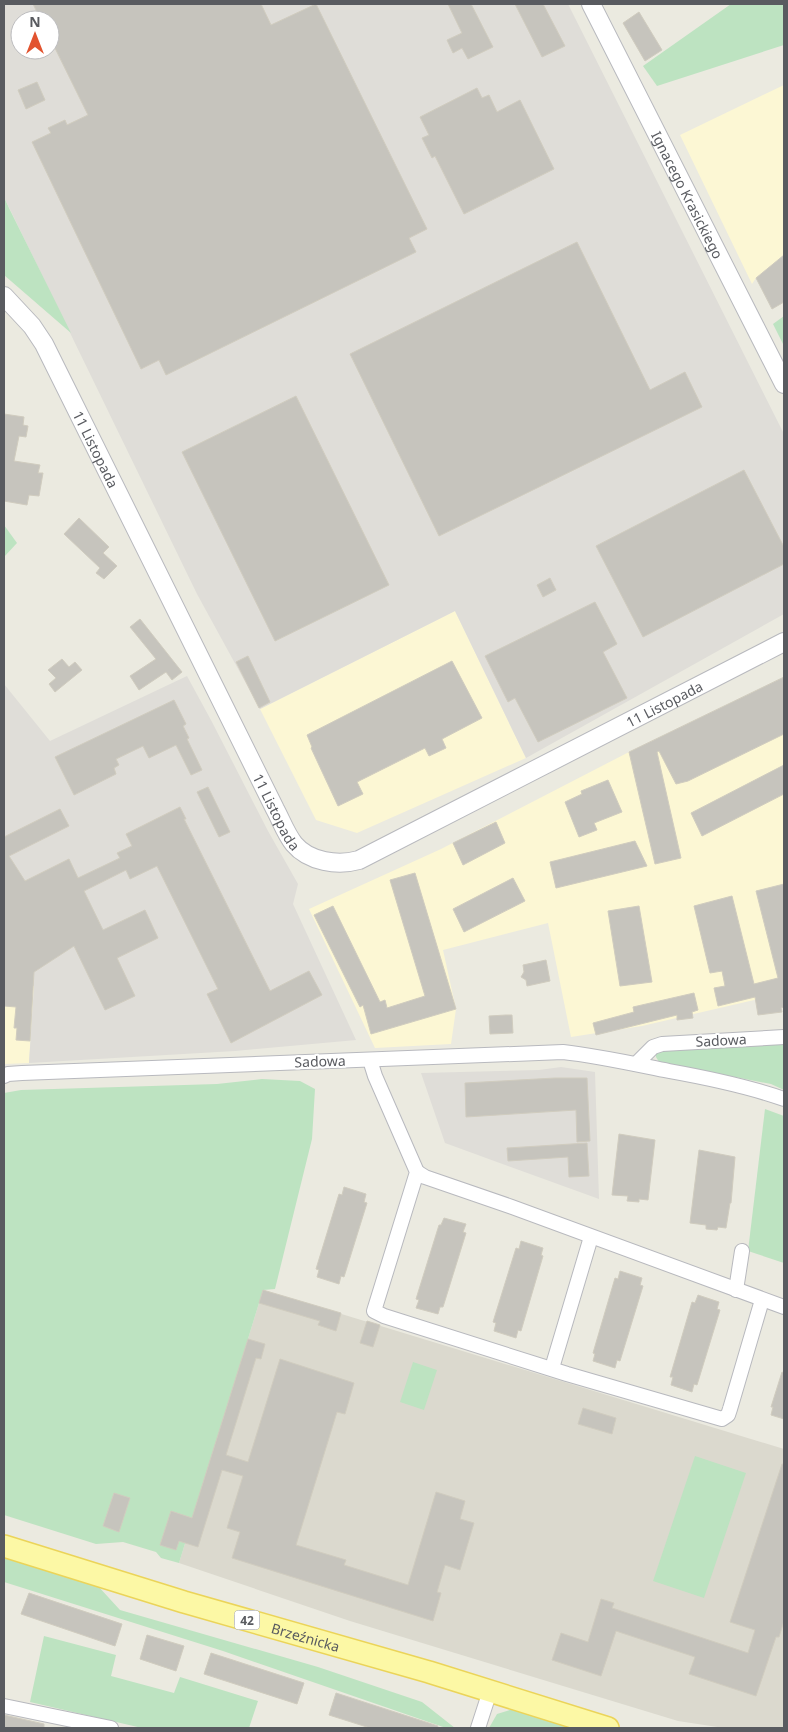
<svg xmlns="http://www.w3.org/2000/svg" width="788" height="1732" font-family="'Noto Sans',sans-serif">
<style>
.commercial{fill:#fcf7d4}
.industrial{fill:#dfddd8;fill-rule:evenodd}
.education{fill:#dbd9ce}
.green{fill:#bde3c1}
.building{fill:#c6c4bd;stroke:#d0ccbf}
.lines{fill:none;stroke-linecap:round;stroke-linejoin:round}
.minor-casing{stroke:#b8b9be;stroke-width:16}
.tertiary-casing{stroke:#b8b9be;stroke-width:20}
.primary-casing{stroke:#ebd459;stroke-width:24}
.minor{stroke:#fff;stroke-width:14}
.tertiary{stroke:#fff;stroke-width:18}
.primary{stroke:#fcf8a5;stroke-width:21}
.labels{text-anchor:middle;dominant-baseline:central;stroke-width:4;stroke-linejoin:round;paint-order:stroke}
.shield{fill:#fff;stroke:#8b8c90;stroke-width:1}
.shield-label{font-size:12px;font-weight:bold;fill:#595b60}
.street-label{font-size:14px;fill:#595b60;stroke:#fff}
</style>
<rect width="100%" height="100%" fill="#ebeae0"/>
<g class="commercial">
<path d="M784,85V255L756,278L752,284L680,135Z"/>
<path d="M455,611L526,758L357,833L316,820L260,709Z"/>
<path d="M784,677V993L642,1026L571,1037L548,923L443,950L456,1009L451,1044L375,1048L309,909L441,849L629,752Z"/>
<path d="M4,963L18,984L34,986L29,1063L4,1064Z"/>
</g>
<g class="industrial">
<path d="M4,4H568L784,434V614L526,758L455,611L260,709L197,594L4,197ZM20,20H50V50H20Z"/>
<path d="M187,676L212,722L268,831L298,884L293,904L356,1040L235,1051L29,1063L34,986L18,984L4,963V684L50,741Z"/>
<path d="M561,1067L595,1072L599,1199L445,1143L421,1073L539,1070Z"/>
</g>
<path class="education" d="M263,1290L784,1449V1728H724L678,1721L350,1621L179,1563Z"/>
<g class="green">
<path d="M731,4H784V45L657,86L643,66Z"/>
<path d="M4,197L9,208L71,333L4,275Z"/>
<path d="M784,316V346L773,324Z"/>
<path d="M4,525L17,543L4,557Z"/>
<path d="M784,1041V1090L771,1084L659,1062L656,1057V1053L662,1049Z"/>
<path d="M262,1079L300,1081L315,1089L312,1139L275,1289L263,1290L179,1563L161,1558L156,1552L123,1542L96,1544L4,1515V1093L21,1090L217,1084Z"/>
<path d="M765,1109L784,1116V1263L748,1251Z"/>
<path d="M413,1362L437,1370L424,1410L400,1402Z"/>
<path d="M695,1456L746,1473L704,1598L653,1581Z"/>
<path d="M4,1555L98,1586L120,1610L318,1667L422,1702L455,1728H446L223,1651L4,1582Z"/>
<path d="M44,1636L116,1655L111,1676L174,1693L180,1677L258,1701L249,1728H142L30,1702Z"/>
<path d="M516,1708L576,1728H489L497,1714Z"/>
</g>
<g class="building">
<path d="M33,4H261L271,25L316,4L427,229L409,238L416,252L166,375L159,360L141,369L32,142L51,133L48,128L65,120L67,125L88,115L50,38V20H41Z"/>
<path d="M448,4H471L493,47L468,59L462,48L453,53L447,40L462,33Z"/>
<path d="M515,4H543L565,46L542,57Z"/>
<path d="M639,12L662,50L645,61L623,23Z"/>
<path d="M37,82L45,100L26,109L18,90Z"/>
<path d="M477,88L482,98L489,95L497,112L520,100L554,169L464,214L435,156L432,158L422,138L429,135L420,117Z"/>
<path d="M577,242L650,390L685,372L702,407L439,536L350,354Z"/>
<path d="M784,255V302L772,309L756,278Z"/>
<path d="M296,396L389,585L275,641L182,452Z"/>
<path d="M4,414L24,417L23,425L28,426L26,437L19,436L14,461L40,465L38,473H43L39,496L29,495L27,505L4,501Z"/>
<path d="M744,470L784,547V564L643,637L596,546Z"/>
<path d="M79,518L109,547L103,553L117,566L104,579L96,573L100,568L64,534Z"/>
<path d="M550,578L556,590L543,597L537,585Z"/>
<path d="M595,602L617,644L603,652L627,698L538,742L515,698L508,702L485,656Z"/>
<path d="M140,619L182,672L172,680L166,672L139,690L130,676L156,659L130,627Z"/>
<path d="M248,656L270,702L259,708L236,662Z"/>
<path d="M62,659L69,667L75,662L82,670L55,692L49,684L56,678L48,670Z"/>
<path d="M452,661L482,718L442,739L446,748L429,756L425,748L357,782L363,794L338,806L311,748L312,747L307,735Z"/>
<path d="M784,677V734L688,781L676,784L659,751L657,752L681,858L655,864L629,752Z"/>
<path d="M174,700L186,724L183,726L189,738L187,739L202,770L191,775L176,745L149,758L143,746L116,759L119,765L114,768L116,774L74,795L55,757Z"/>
<path d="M784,765V794L702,836L691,813Z"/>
<path d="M608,780L622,812L594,823L597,830L579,837L565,802L582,794L581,791Z"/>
<path d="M208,787L230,832L219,837L197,792Z"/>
<path d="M180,807L186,819H184L270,991L309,971L322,995L231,1043L207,994L218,989L157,866L130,879L126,870L84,891L103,930L145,910L158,938L117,958L135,996L105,1010L74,946L34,972L30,1041L16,1040L17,1028H14L16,1007L4,1006V837L60,809L69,826L9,856L25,881L69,859L78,878L120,858L117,853L132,846L126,834Z"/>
<path d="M496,822L505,843L463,865L453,843Z"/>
<path d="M635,841L647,866L556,888L550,862Z"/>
<path d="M415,873L456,1009L371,1034L363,1005L360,1007L314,915L333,906L380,1002L385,1000L387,1008L425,996L390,880Z"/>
<path d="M513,878L525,901L464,932L453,909Z"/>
<path d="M784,884V1007L781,1008L782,1012L758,1015L755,997L718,1006L714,988L725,986L722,971L710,973L694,906L732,896L754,984L778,978L756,891Z"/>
<path d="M639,906L652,982L620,986L608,911Z"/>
<path d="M546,960L550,981L527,986L526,980L521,977L524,972L523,965Z"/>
<path d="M694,993L698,1010L692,1012L693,1018L677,1020V1015L596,1035L593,1023L634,1012L633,1007Z"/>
<path d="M506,1015H512L513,1033L490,1034L489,1016Z"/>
<path d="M555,1078H587L590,1141L577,1142L576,1110L466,1117L465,1083Z"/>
<path d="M619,1134L655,1140L648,1200L639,1199V1202L627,1201L628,1196L612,1195Z"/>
<path d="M587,1143L589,1176L569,1177L568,1157L508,1161L507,1148Z"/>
<path d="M699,1150L735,1157L731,1203H730L726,1228L718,1227L717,1230L706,1229V1225L690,1223Z"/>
<path d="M344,1187L366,1194L364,1202L367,1203L344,1277L341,1276L339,1284L317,1277L319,1270L316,1269L339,1194L342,1195Z"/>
<path d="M444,1218L466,1224L463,1232L466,1233L443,1307H440L438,1314L416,1308L419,1300L416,1299L439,1225H441Z"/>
<path d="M521,1241L543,1248L541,1255L543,1256L521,1331L518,1330L516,1338L494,1331L496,1323L493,1322L516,1248L519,1249Z"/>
<path d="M620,1271L642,1278L640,1285L643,1286L620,1361L617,1360L615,1368L593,1361L595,1354L593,1353L615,1278L618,1279Z"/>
<path d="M263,1290L341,1313L336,1331L318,1325L320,1321L259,1303Z"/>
<path d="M698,1295L719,1302L717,1309L720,1310L697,1385L694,1384L692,1392L671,1385L673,1377H670L692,1302L695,1303Z"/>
<path d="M367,1321L380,1325L373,1347L360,1343Z"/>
<path d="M248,1339L265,1344L261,1359L256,1358L226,1455L248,1462L280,1359L354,1383L345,1414L337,1412L296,1545L346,1560L344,1565L408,1585L436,1492L465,1501L460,1519L474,1523L460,1570L445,1565L437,1592L441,1593L433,1621L232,1558L240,1532L227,1528L243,1476L222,1470L198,1547L179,1541L176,1550L160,1545L171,1511L192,1518Z"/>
<path d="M782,1372L784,1373V1419L771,1415L773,1407H771Z"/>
<path d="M583,1408L616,1418L612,1434L578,1424Z"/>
<path d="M782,1464H784V1621L779,1637H776L756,1696L689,1674L695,1657L616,1631L601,1676L552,1660L561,1633L588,1642L601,1599L614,1603L612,1608L748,1653L755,1630L730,1622Z"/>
<path d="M114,1493L130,1498L119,1532L103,1526Z"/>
<path d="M29,1593L122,1624L115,1646L21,1614Z"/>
<path d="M147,1635L184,1646L176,1671L140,1659Z"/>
<path d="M211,1653L304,1683L297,1704L204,1674Z"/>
<path d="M336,1693L438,1726L437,1728H370L329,1715Z"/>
<path d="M4,1715L44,1724V1728H4Z"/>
</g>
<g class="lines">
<g class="minor-casing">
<g id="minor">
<path d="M370,1060L375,1076L417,1172L374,1311L384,1316L567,1374L722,1419L728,1415L730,1409L762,1300"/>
<path d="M636,1064L653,1047L662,1044L784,1037"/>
<path d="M4,1076L8,1074L22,1073L563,1052C599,1056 634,1064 669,1071C708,1078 747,1086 784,1099"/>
<path d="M417,1172L425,1177L512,1207L784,1307"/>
<path d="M736,1290L742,1251"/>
<path d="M552,1368L591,1237"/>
<path d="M4,1706L111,1728"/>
<path d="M478,1728L490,1691"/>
</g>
</g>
<g class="tertiary-casing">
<g id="tertiary">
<path id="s1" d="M591,4L784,384"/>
<path id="s2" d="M4,296L32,326L44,344L275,809C281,820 286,834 294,844C309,862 338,866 359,860L784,642"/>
</g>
</g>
<g class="primary-casing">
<g id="primary">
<path id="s3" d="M4,1546L184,1602L429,1672L608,1728"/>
</g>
</g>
<use href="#minor" class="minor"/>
<use href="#tertiary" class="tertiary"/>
<use href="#primary" class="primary"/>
</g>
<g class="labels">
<rect class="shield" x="234.5" y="1610.5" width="25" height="19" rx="4"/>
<g class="shield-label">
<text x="247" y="1620">42</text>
</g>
<g class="street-label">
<text stroke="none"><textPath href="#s1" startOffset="214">Ignacego Krasickiego</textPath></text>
<text stroke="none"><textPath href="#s2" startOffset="180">11 Listopada</textPath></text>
<text stroke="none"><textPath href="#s2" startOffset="1035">11 Listopada</textPath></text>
<text stroke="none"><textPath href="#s2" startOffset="585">11 Listopada</textPath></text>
<text transform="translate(721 1040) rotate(-3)">Sadowa</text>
<text transform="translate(320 1061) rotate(-2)">Sadowa</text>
<text stroke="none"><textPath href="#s3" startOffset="315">Brzeźnicka</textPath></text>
</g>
</g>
<rect width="788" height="1732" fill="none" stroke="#595b60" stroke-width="10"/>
<g transform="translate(35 35)"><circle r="24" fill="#ffffff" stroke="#bdbdbf"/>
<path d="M0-4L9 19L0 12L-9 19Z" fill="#e2532f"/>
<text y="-8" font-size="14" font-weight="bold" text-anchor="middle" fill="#595b60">N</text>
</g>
</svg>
